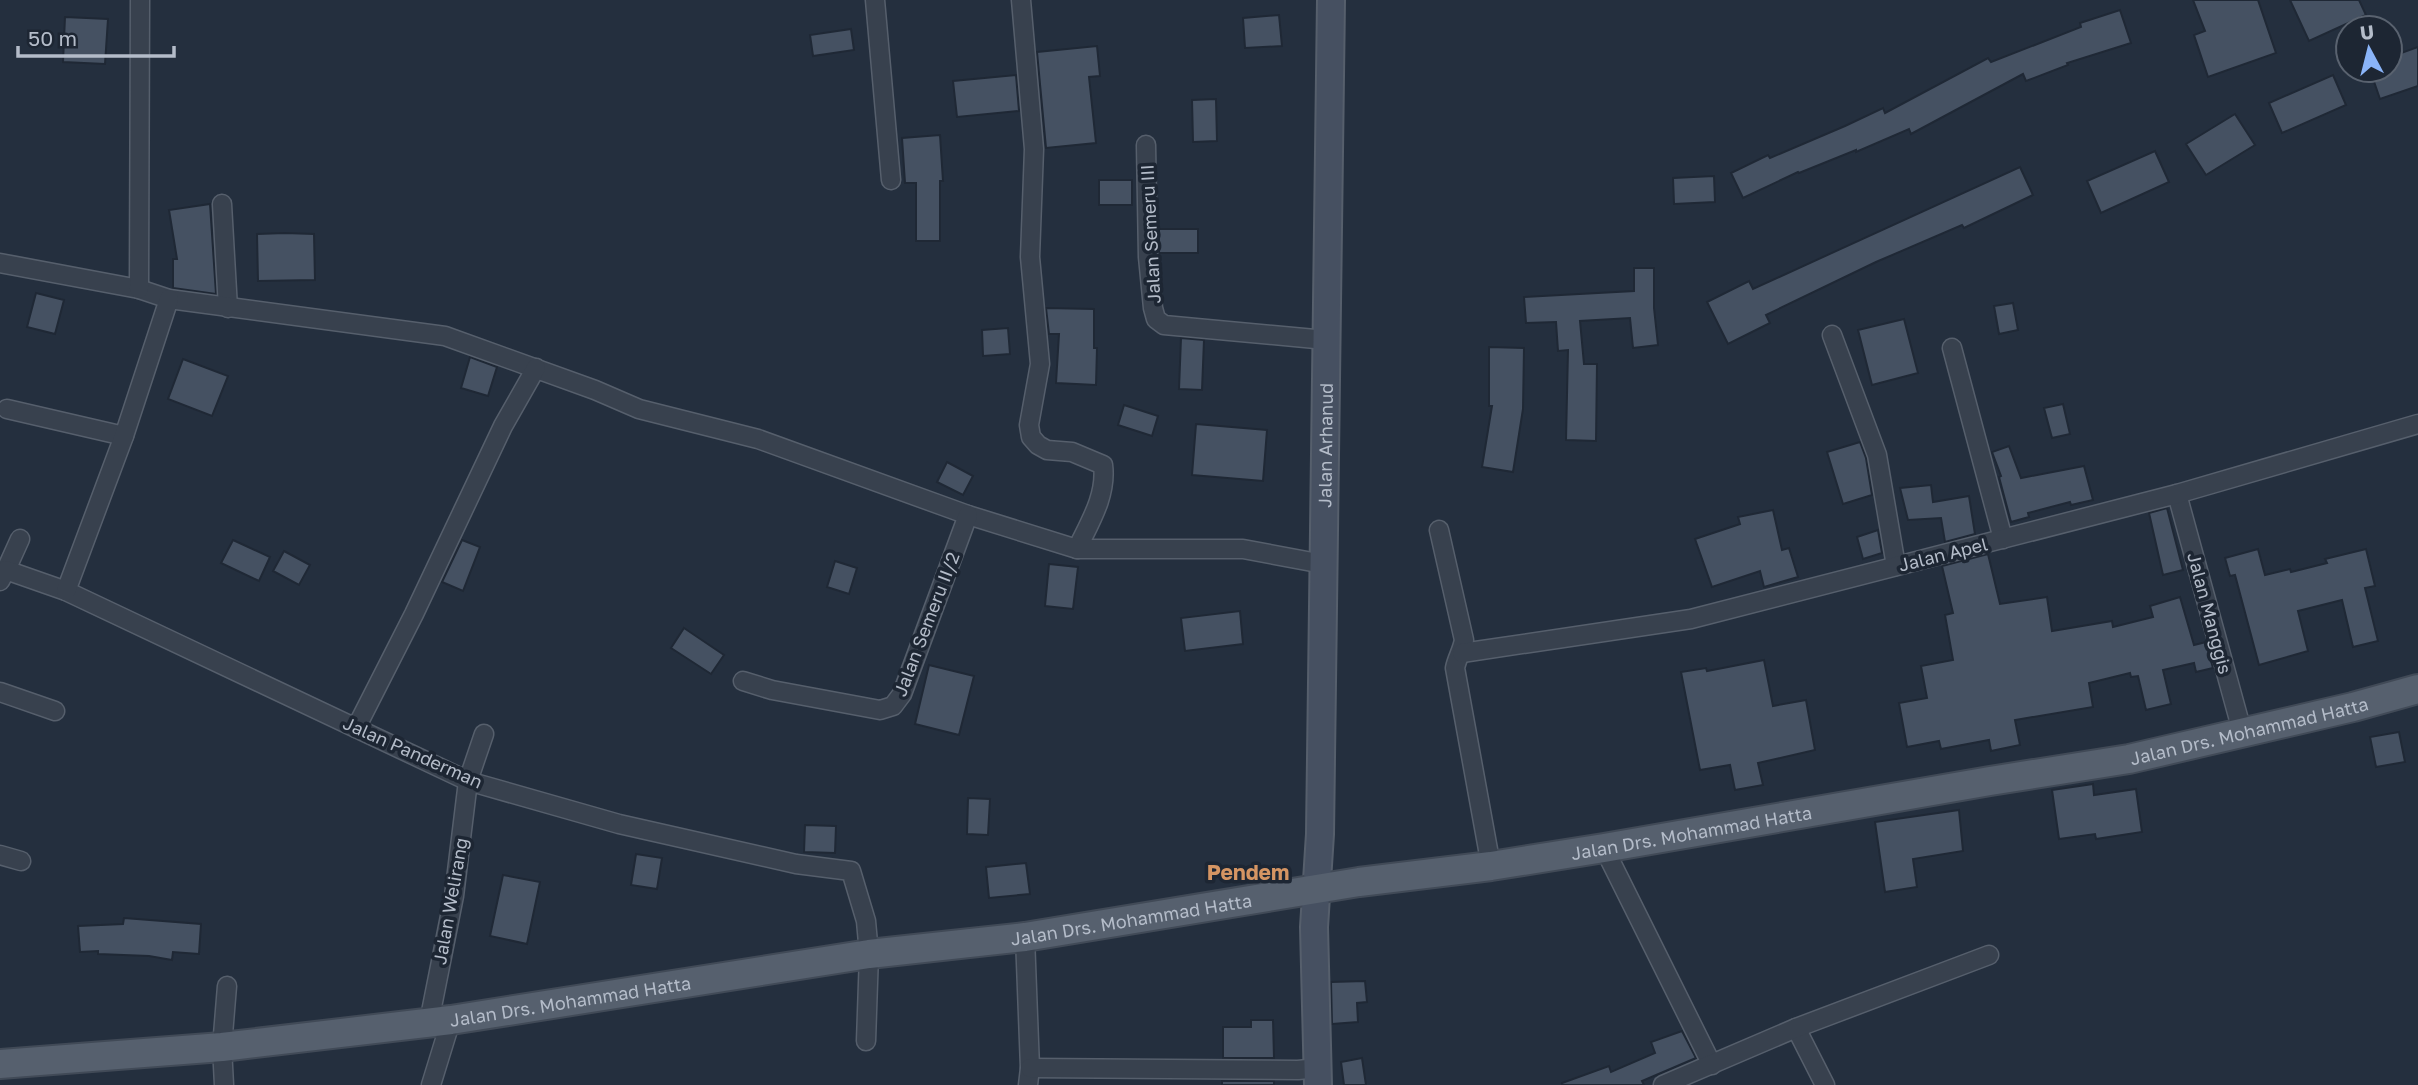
<svg xmlns="http://www.w3.org/2000/svg" width="2418" height="1085" font-family="'Golos Text',sans-serif">
<style>
.building{fill:#455162;stroke:#1f2835;stroke-width:2}
.lines{fill:none;stroke-linecap:round;stroke-linejoin:round}
.street-casing{stroke:#565f6c;stroke-width:21}
.secondary-casing{stroke:#565f6c;stroke-width:30}
.primary-casing{stroke:#414a57;stroke-width:32}
.street{stroke:#38414e;stroke-width:18}
.secondary{stroke:#465061;stroke-width:26}
.primary{stroke:#56606e;stroke-width:28}
.labels{text-anchor:middle;dominant-baseline:central;stroke-width:7;stroke-linejoin:round;paint-order:stroke}
.street-label{font-size:18px;fill:#b4bcc9;stroke:#1d2633}
.quarter-label{font-size:21px;font-weight:bold;fill:#d59563;stroke:#1d2633}
</style>
<rect width="100%" height="100%" fill="#242f3e"/>
<g class="building">
<path d="M2193,0H2258L2276,53L2208,77L2194,35L2205,31Z"/>
<path d="M2290,0H2359L2366,15L2309,41Z"/>
<path d="M2120,10L2131,43L2067,63L2068,65L2026,81L2023,74L1911,134L1909,129L1856,152V150L1799,173L1798,172L1743,198L1731,173L1768,155L1770,158L1845,126L1883,108L1885,113L1988,58L1991,62L2081,27L2080,23Z"/>
<path d="M1279,15L1282,46L1245,48L1243,18Z"/>
<path d="M65,17L108,19L105,64L63,62Z"/>
<path d="M851,29L854,50L813,56L810,35Z"/>
<path d="M1097,46L1100,76L1089,77L1096,143L1046,148L1037,52Z"/>
<path d="M2418,47V86L2380,99L2370,70H2390V57Z"/>
<path d="M1016,75L1019,111L957,117L953,81Z"/>
<path d="M2333,75L2346,105L2282,133L2269,103Z"/>
<path d="M1216,99L1217,141L1193,142L1192,100Z"/>
<path d="M2235,114L2255,145L2206,175L2186,144Z"/>
<path d="M940,135L943,181H940V241H916V183H905L902,138Z"/>
<path d="M2155,151L2169,182L2101,213L2087,181Z"/>
<path d="M2020,167L2033,195L1964,228L1962,225L1876,262L1766,315L1770,323L1728,344L1707,302L1749,281L1753,289Z"/>
<path d="M1714,176L1715,202L1674,204L1673,178Z"/>
<rect x="1099" y="180" width="33" height="25"/>
<path d="M210,204L216,294L173,288V259H177L169,210Z"/>
<rect x="1159" y="229" width="39" height="24"/>
<path d="M285,233L314,234L315,280L258,281L257,234Z"/>
<path d="M1634,268H1654V308L1658,345L1633,348L1630,318L1580,321L1584,364H1597L1596,441L1566,440L1568,350L1558,351L1556,322L1526,323L1524,297L1634,291Z"/>
<path d="M36,293L64,300L55,334L27,327Z"/>
<path d="M2013,303L2018,330L1999,334L1994,306Z"/>
<path d="M1046,308L1094,309V348H1097L1096,385L1056,383L1059,334H1049Z"/>
<path d="M1904,319L1918,373L1872,385L1858,330Z"/>
<path d="M1008,328L1010,354L983,356L982,330Z"/>
<path d="M1181,338L1204,340L1202,390L1179,389Z"/>
<path d="M1489,347L1524,348L1523,409L1513,472L1482,467L1492,406H1489Z"/>
<path d="M470,357L497,367L488,396L461,388Z"/>
<path d="M183,359L228,376L212,416L168,399Z"/>
<path d="M2063,404L2070,434L2052,438L2044,408Z"/>
<path d="M1124,405L1158,416L1152,436L1118,425Z"/>
<path d="M1196,424L1267,430L1263,481L1192,475Z"/>
<path d="M1860,442L1866,458L1872,495L1843,504L1827,452Z"/>
<path d="M2009,446L2021,478L2084,466L2093,500L2071,505L2070,502L2028,513L2029,517L2011,522L1999,477L2001,476L1992,452Z"/>
<path d="M947,462L973,476L963,495L937,482Z"/>
<path d="M1931,485L1933,502L1969,496L1975,534L1945,542L1941,518L1908,520L1900,488Z"/>
<path d="M2167,508L2183,570L2163,575L2149,513Z"/>
<path d="M1773,510L1782,550L1789,548L1798,577L1764,587L1760,571L1712,587L1695,539L1740,524L1738,517Z"/>
<path d="M1878,530L1882,553L1863,559L1857,537Z"/>
<path d="M233,540L270,557L259,581L221,563Z"/>
<path d="M462,540L480,547L463,591L442,582Z"/>
<path d="M2258,549L2265,575L2290,569L2291,572L2327,563L2325,559L2366,549L2375,586L2365,588L2378,641L2353,647L2342,600L2298,611L2308,651L2259,665L2235,575L2230,576L2225,558Z"/>
<path d="M284,551L310,565L299,585L273,571Z"/>
<path d="M1988,554L2000,604L2047,597L2052,631L2112,621L2113,627L2153,617L2150,606L2180,597L2194,645L2206,642L2213,668L2196,672L2194,663L2163,670L2171,704L2146,710L2138,676L2131,677L2130,673L2089,683L2093,707L2015,720L2020,745L1991,751L1989,740L1941,749L1939,741L1907,747L1899,703L1927,698L1921,666L1953,660L1945,615L1953,613L1942,566Z"/>
<path d="M835,561L857,568L849,594L827,587Z"/>
<path d="M1049,564L1078,567L1073,609L1045,606Z"/>
<path d="M1240,611L1243,644L1185,651L1181,618Z"/>
<path d="M684,628L724,655L711,674L671,648Z"/>
<path d="M1764,660L1773,706L1806,700L1815,750L1758,763L1763,785L1735,790L1730,765L1700,770L1681,672L1706,668L1707,671Z"/>
<path d="M929,665L974,676L959,735L915,724Z"/>
<path d="M2399,732L2405,762L2376,767L2370,737Z"/>
<path d="M2093,784L2094,795L2136,789L2142,832L2096,839L2095,834L2059,839L2052,790Z"/>
<path d="M968,798L990,799L988,835L967,834Z"/>
<path d="M1959,810L1963,851L1913,859L1917,887L1885,892L1875,822Z"/>
<path d="M805,825L836,826L835,853L804,852Z"/>
<path d="M636,854L662,858L657,889L631,885Z"/>
<path d="M1026,863L1030,894L989,898L986,867Z"/>
<path d="M503,875L540,882L527,944L490,936Z"/>
<path d="M124,918L201,924L199,954L173,952L172,960L149,956L98,954V951L80,952L78,926L123,924Z"/>
<path d="M1365,981L1367,1002L1357,1003L1358,1022L1332,1024L1331,982Z"/>
<path d="M1251,1020H1273L1274,1058H1223V1027H1251Z"/>
<path d="M1682,1031L1696,1058L1642,1081L1644,1085H1562V1083L1609,1066L1611,1072L1655,1053L1651,1042Z"/>
<path d="M1362,1058L1366,1085H1344L1341,1062Z"/>
<rect x="1222" y="1081" width="52" height="4"/>
</g>
<g class="lines">
<g class="street-casing">
<g id="street">
<path d="M875,0L891,180"/>
<path d="M1021,0L1034,149L1030,257L1040,364L1029,425L1031,437L1038,445L1047,450L1072,452L1103,465C1107,495 1090,522 1077,549"/>
<path d="M1146,145L1148,257L1153,308L1156,319L1164,325L1326,340"/>
<path d="M222,204L228,308"/>
<path d="M0,263L139,289L169,299L445,336L595,390L639,409L758,439L968,515L1077,549H1243L1323,564"/>
<path d="M139,289L140,0"/>
<path d="M1832,335L1877,455L1896,566"/>
<path d="M1952,348L2003,539"/>
<path d="M7,409L124,436"/>
<path d="M2177,494L2242,731"/>
<path d="M1439,530L1464,640C1462,651 1457,658 1455,668L1491,866"/>
<path d="M6,570L20,539"/>
<path d="M0,581L6,570L66,591L468,781L619,824L796,864L851,871L866,921L869,954L866,1041"/>
<path d="M66,591L124,436L169,299"/>
<path d="M1462,653L1691,619L2177,494L2418,424"/>
<path d="M743,681L772,690L880,710L893,706L902,694L968,515"/>
<path d="M0,692L55,711"/>
<path d="M356,728L414,614L503,426L536,368"/>
<path d="M1604,848L1712,1065"/>
<path d="M0,855L21,861"/>
<path d="M1025,937L1030,1068L1028,1085"/>
<path d="M429,1022L454,896L468,781L484,734"/>
<path d="M1796,1028L1825,1085"/>
<path d="M1030,1068L1298,1070L1318,1068"/>
<path d="M224,1085L222,1047L227,986"/>
<path d="M431,1085L451,1020"/>
<path d="M1663,1085L1796,1028L1989,955"/>
</g>
</g>
<g class="secondary-casing">
<g id="secondary">
<path id="s1" d="M1318,1085L1314,927L1320,834L1331,0"/>
</g>
</g>
<g class="primary-casing">
<g id="primary">
<path id="s2" d="M0,1064L222,1047L451,1020L869,954L1025,937L1359,882L1491,866L1604,848L1990,781L2129,759L2353,707L2418,689"/>
</g>
</g>
<use href="#street" class="street"/>
<use href="#secondary" class="secondary"/>
<use href="#primary" class="primary"/>
</g>
<g class="labels">
<g class="street-label">
<text transform="translate(1150 234) rotate(-93)">Jalan Semeru III</text>
<text stroke="none"><textPath href="#s1" startOffset="640">Jalan Arhanud</textPath></text>
<text transform="translate(1943 554) rotate(-14)">Jalan Apel</text>
<text transform="translate(2210 613) rotate(75)">Jalan Manggis</text>
<text transform="translate(926 624) rotate(-69)">Jalan Semeru II/2</text>
<text stroke="none"><textPath href="#s2" startOffset="2275">Jalan Drs. Mohammad Hatta</textPath></text>
<text transform="translate(413 752) rotate(24)">Jalan Panderman</text>
<text stroke="none"><textPath href="#s2" startOffset="1708">Jalan Drs. Mohammad Hatta</textPath></text>
<text transform="translate(450 901) rotate(-80)">Jalan Welirang</text>
<text stroke="none"><textPath href="#s2" startOffset="1141">Jalan Drs. Mohammad Hatta</textPath></text>
<text stroke="none"><textPath href="#s2" startOffset="574">Jalan Drs. Mohammad Hatta</textPath></text>
</g>
<g class="quarter-label">
<text x="1248" y="872">Pendem</text>
</g>
</g>
<g transform="translate(2369 49) rotate(353)"><circle r="33" fill="#1d2633" stroke="#59626f" stroke-width="2"/>
<path d="M0-5L12 26L0 18L-12 26Z" fill="#8ab4f8"/>
<text y="-10" font-size="19" font-weight="bold" text-anchor="middle" fill="#b4bcc9">U</text>
</g>
<path d="M18 46v10h156v-10" fill="none" stroke="#b4bcc9" stroke-width="3.5"/>
<text x="28" y="46" font-size="21" fill="#b4bcc9" stroke="#1d2633" stroke-width="5" paint-order="stroke">50 m</text>
</svg>
